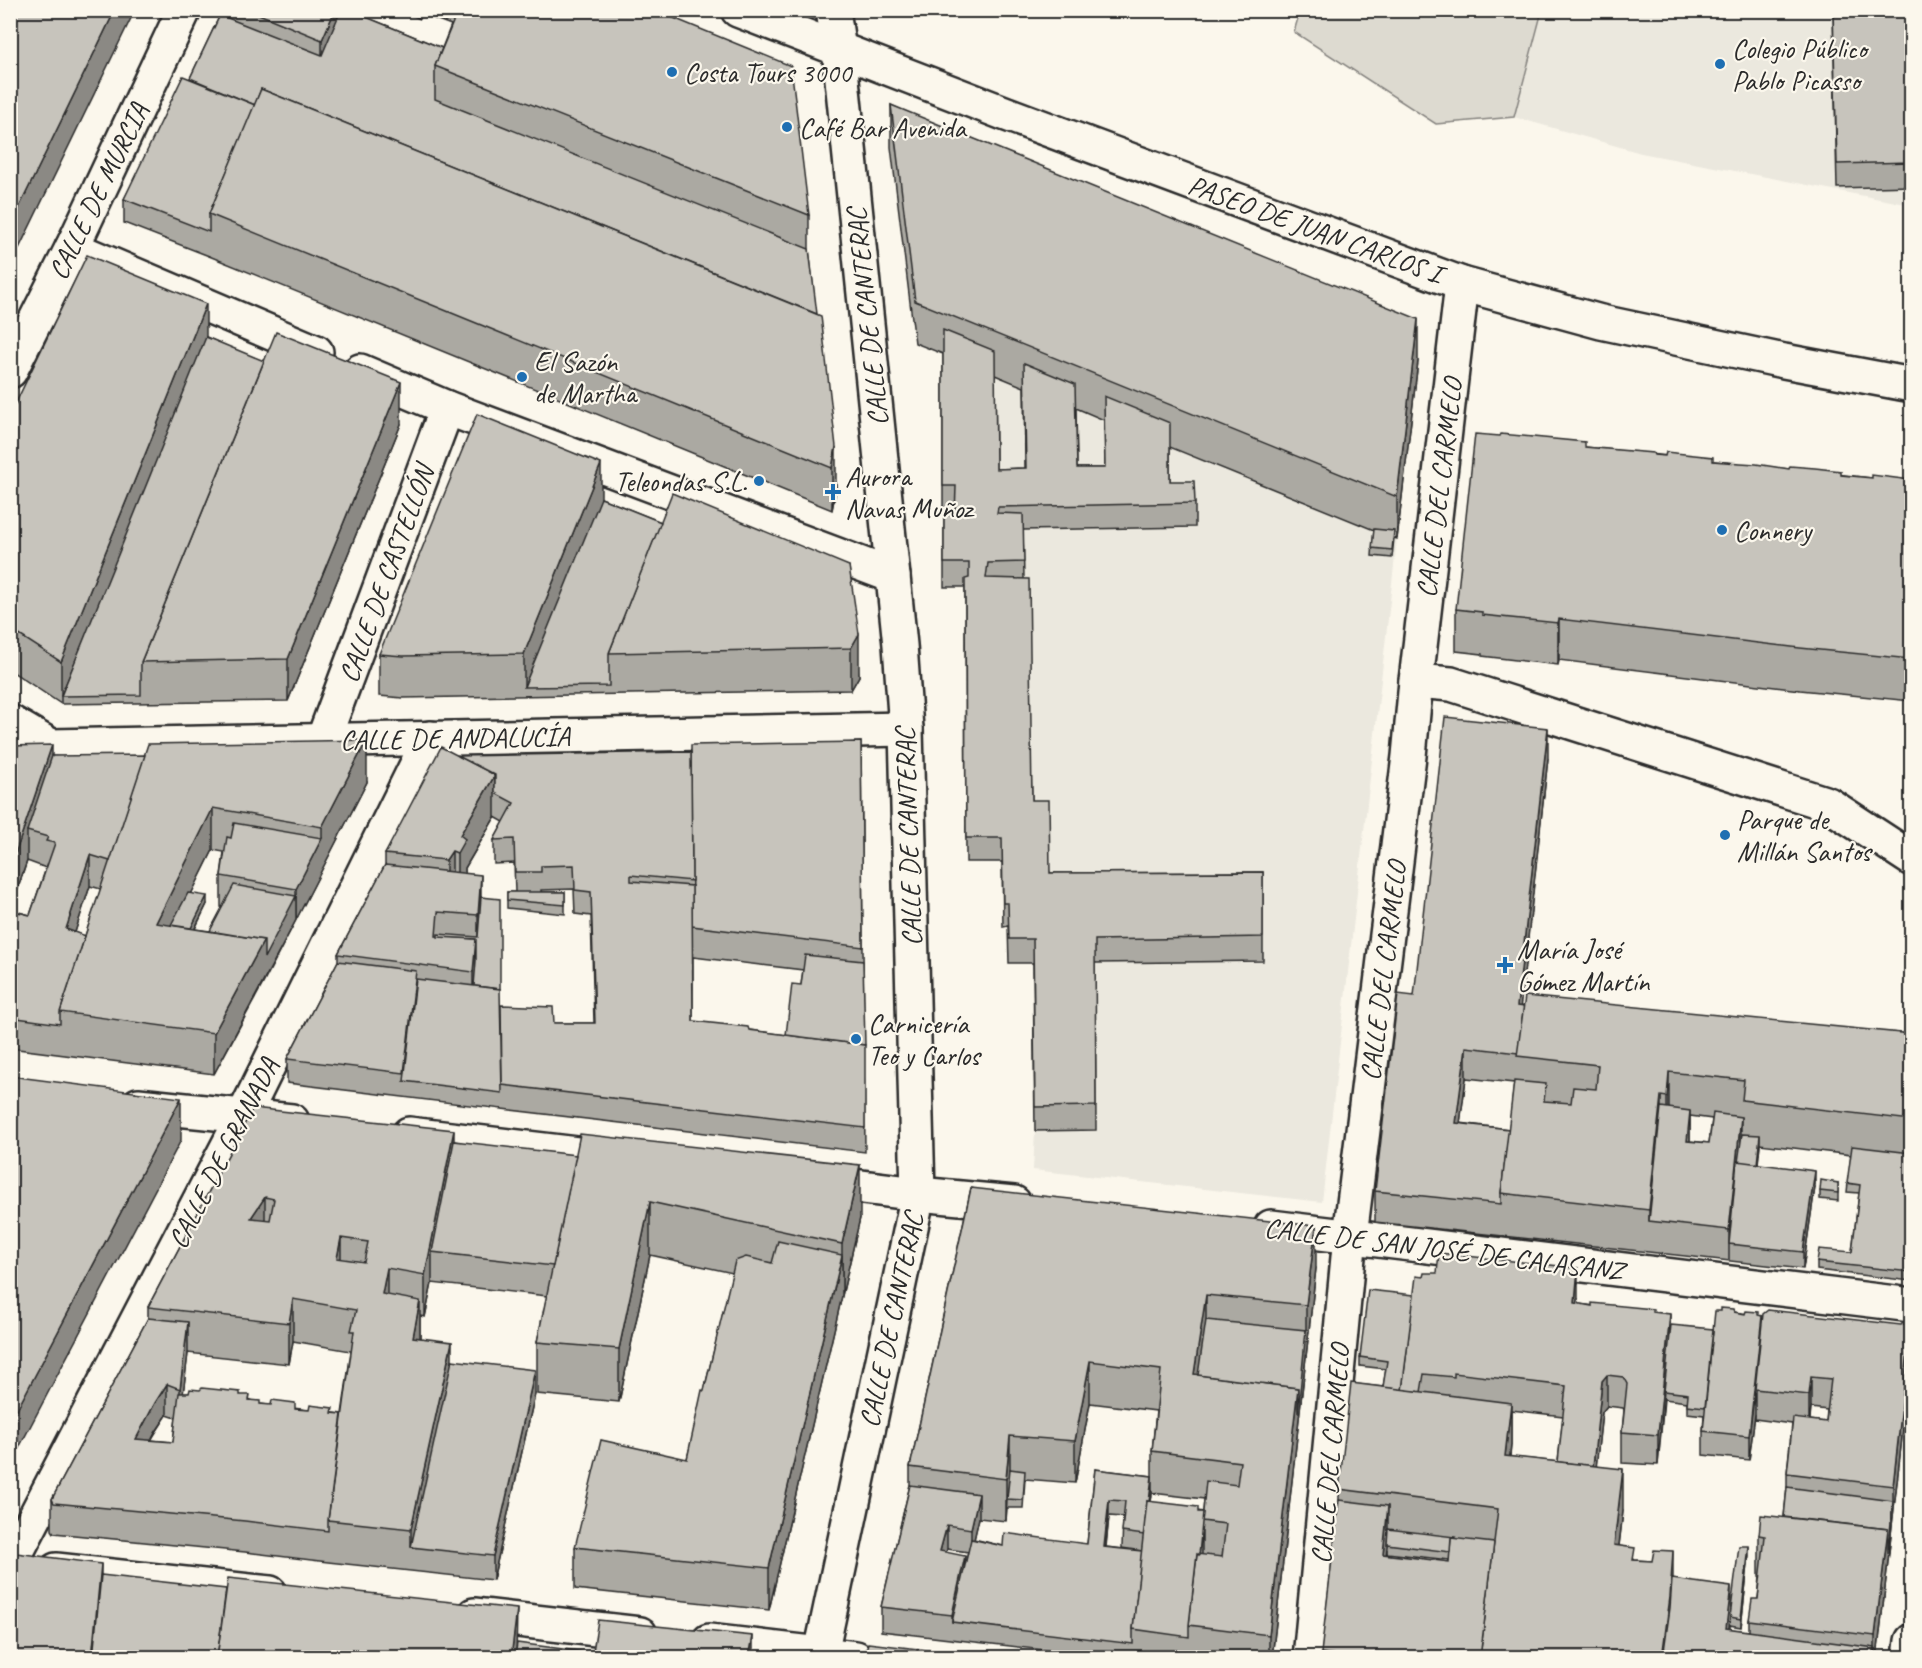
<svg xmlns="http://www.w3.org/2000/svg" width="1922" height="1668" font-family="Caveat,sans-serif">
<style>
.built{fill:#ebe8de}
.green{fill:#dddad0;stroke:#84827e;stroke-width:1.5}
.lines{fill:none;stroke-linecap:round;stroke-linejoin:round}
.minor-casing{stroke:#2b2b2b;stroke-width:38}
.major-casing{stroke:#2b2b2b;stroke-width:38}
.minor{stroke:#fbf7ec;stroke-width:33}
.major{stroke:#fbf7ec;stroke-width:33}
.wall{fill:#aba9a2;stroke:#2b2b2b;stroke-width:1.5;fill-rule:evenodd}
.shaded-wall{fill:#8b8984;stroke:#2b2b2b;stroke-width:1.5}
.building{fill:#c7c4bc;stroke:#2b2b2b;stroke-width:1.5;fill-rule:evenodd}
.poi-dot{fill:#1f6fb2;stroke:#fbf7ec;stroke-width:2}
.labels{text-anchor:middle;dominant-baseline:central;stroke-width:4.5;stroke-linejoin:round;paint-order:stroke}
.poi-label{font-size:28px;fill:#2b2b2b;stroke:#fbf7ec;text-anchor:start}
.street-label{font-size:28px;fill:#2b2b2b;stroke:#fbf7ec}
</style>
<rect width="100%" height="100%" fill="#fbf7ec"/>
<filter id="ink" filterUnits="userSpaceOnUse"><feTurbulence type="fractalNoise" baseFrequency=".0167" numOctaves="2"/><feDisplacementMap in="SourceGraphic" scale="12" xChannelSelector="R" yChannelSelector="G"/><feConvolveMatrix kernelMatrix="1 2 1 2 8 2 1 2 1" color-interpolation-filters="sRGB"/></filter>
<g filter="url(#ink)">
<g class="built">
<path d="M1542,11H1911V205L1641,153L1514,117Z"/>
<path d="M943,354L1397,539L1322,1202L1033,1170L1035,1131L1033,963H1009L1008,927H1003L1002,863L966,862L969,587H944L955,539L956,511L943,510Z"/>
</g>
<path class="green" d="M1300,11V10L1542,11L1514,117L1436,124L1294,32Z"/>
<g class="lines">
<g class="minor-casing">
<g id="minor">
<path d="M72,248L316,352"/>
<path d="M10,371L72,248L184,10"/>
<path d="M360,371L447,408L893,576"/>
<path d="M1416,681L1451,684L1828,804L1912,859"/>
<path d="M10,722L51,746L906,729"/>
<path d="M323,740L447,408"/>
<path d="M138,1105L292,1121"/>
<path d="M409,1134L620,1159"/>
<path d="M814,1181L918,1194L1014,1203"/>
<path d="M1271,1227L1912,1305"/>
<path d="M10,1565L244,1115L430,738"/>
<path d="M56,1570L270,1593"/>
<path d="M474,1615L640,1634"/>
<path d="M709,1641L856,1658"/>
<path d="M820,1658L918,1194L906,729L900,645L839,50L833,10"/>
<path d="M1310,1658L1350,1236L1409,756L1416,681L1462,284"/>
<path d="M1910,1658L1912,1641"/>
</g>
</g>
<g class="major-casing">
<path id="major" d="M738,10L1004,113L1462,284L1601,322L1784,361L1912,385"/>
</g>
<use href="#minor" class="minor"/>
<use href="#major" class="major"/>
</g>
<g class="wall">
<path d="M220,10H349L442,48L451,25L422,14L420,19L401,10H654L809,215V249L836,489L832,510L209,256L124,223V199L190,78L220,15Z"/>
<path d="M1260,10H1269L1268,14Z"/>
<path d="M1833,10H1911V186L1837,188Z"/>
<path d="M891,105L1418,361L1397,539L1394,538L1392,558L1372,556L1374,530L1170,447V481L1195,503V527L1023,530L1024,579L1032,800L1050,873L1263,872V961L1095,963L1096,1130L1035,1131L1033,963H1009L1008,926L1003,927L1002,862H966L965,587H944V515H955V510H943V354L915,343L891,147ZM995,375L1024,387L1025,468L996,469ZM1076,408L1104,420L1105,468H1077Z"/>
<path d="M206,337L401,424L288,701L61,704L10,670V415Z"/>
<path d="M1585,447L1872,478L1911,480V701L1800,690L1559,660L1558,665L1482,656V654L1456,651V609Z"/>
<path d="M601,498L661,522L849,566L859,676L851,690L403,698L379,696V654Z"/>
<path d="M861,742L865,1152L502,1109V1108V1109L287,1083V1059L338,961V954L385,865V854L458,756L691,752ZM495,817L504,822L494,840V864L514,863L515,892H507V908L565,914V892H541V890L574,889L575,914L591,916L594,1023H554L501,1016L481,897L465,873V868ZM693,957L803,970L801,985L786,1035L749,1030L693,1021Z"/>
<path d="M10,746L52,756L367,782L264,982L214,1074L10,1048ZM213,850L224,852L221,876V907H223L210,931L195,929L207,904L191,894ZM27,861L46,868L30,915L11,910ZM90,886L101,889L85,936L75,932Z"/>
<path d="M1548,758L1520,1006L1911,1034V1281L1817,1270V1262L1852,1252L1859,1193L1847,1192L1851,1155L1760,1144L1758,1164L1815,1187L1803,1269L1375,1222V1191L1414,996ZM1466,1078L1514,1083L1509,1129L1460,1123ZM1690,1116L1712,1119L1709,1143L1690,1141Z"/>
<path d="M253,1108L454,1141L860,1218L769,1610L575,1589V1547L687,1459L733,1273L650,1255L619,1402L537,1394V1342L547,1296L432,1283L425,1317L420,1316V1338L452,1360L535,1394L493,1580L328,1562L245,1552L54,1533L52,1530V1499L148,1318V1307ZM293,1341L351,1351L342,1414L260,1404L240,1395L183,1393L188,1353L289,1364ZM167,1415L176,1418L173,1442L151,1440Z"/>
<path d="M1838,1183V1201L1820,1199V1191Z"/>
<path d="M971,1188L1316,1268L1272,1658H1112L881,1631V1607L910,1485V1467ZM1090,1403L1156,1411L1152,1451V1476L1095,1469L1087,1544L1003,1546L974,1539L979,1518L1006,1521L1007,1508H1023L1025,1479L1075,1483ZM1152,1493L1204,1499L1203,1512L1151,1502ZM1109,1516L1123,1517L1122,1548L1142,1551L1106,1547ZM947,1549L968,1552L965,1566L946,1552Z"/>
<path d="M1414,1295L1578,1299L1577,1304L1653,1312L1670,1336L1713,1329L1734,1312L1758,1315L1911,1358L1877,1658H1321L1339,1500V1489L1383,1387L1386,1369L1360,1366V1357ZM1664,1399L1687,1402V1413L1704,1415L1703,1431V1455L1749,1460L1755,1414V1419L1792,1424L1787,1473V1487L1784,1517L1759,1535V1577H1760L1758,1599L1749,1620V1631L1730,1629V1624V1625L1741,1627L1749,1555L1731,1610L1673,1580L1652,1561L1635,1560L1619,1546L1623,1511L1596,1466L1602,1412L1607,1406L1623,1408L1624,1410L1622,1432V1463L1658,1465ZM1811,1408L1827,1410L1826,1422L1810,1420ZM1511,1410L1563,1416L1558,1462L1510,1457L1511,1445ZM1387,1549V1553L1449,1560V1562L1386,1555Z"/>
</g>
<g class="shaded-wall">
<path d="M115,10H135L10,267V226Z"/>
<path d="M335,10H345L322,64V40Z"/>
<path d="M206,304V346L61,696V704V662Z"/>
<path d="M1418,319V361L1397,539V497Z"/>
<path d="M401,382V424L288,701V659Z"/>
<path d="M836,447V489L832,510V468Z"/>
<path d="M601,464V506L524,687V654Z"/>
<path d="M1559,619V660L1558,665V623Z"/>
<path d="M859,634V676L851,690V648Z"/>
<path d="M1548,728V758L1517,1037V1006Z"/>
<path d="M367,740V782L296,920V889L322,838V827Z"/>
<path d="M52,745V787L27,831V861L10,910V869Z"/>
<path d="M495,775V817L465,868V880L457,895V853L460,835Z"/>
<path d="M213,808V850L160,957L156,923Z"/>
<path d="M452,851V893L446,902V860Z"/>
<path d="M90,855V886L66,960V929Z"/>
<path d="M481,875V906L478,946V915Z"/>
<path d="M207,896V904L175,968V960Z"/>
<path d="M296,896V920L214,1074V1033L264,940Z"/>
<path d="M476,939V970L473,994V972Z"/>
<path d="M1466,1047V1078L1456,1154V1123Z"/>
<path d="M1669,1072V1114L1667,1139V1097Z"/>
<path d="M1661,1096V1138L1649,1221V1210Z"/>
<path d="M181,1098V1140L10,1465V1423Z"/>
<path d="M1690,1111V1142L1687,1141Z"/>
<path d="M1741,1117V1148L1729,1244V1260V1230Z"/>
<path d="M454,1130V1172L432,1252V1283L425,1317V1275Z"/>
<path d="M1760,1135V1144L1756,1180V1172Z"/>
<path d="M860,1165V1218L842,1296V1244Z"/>
<path d="M1815,1171V1187L1803,1269V1252Z"/>
<path d="M265,1197V1239L251,1218Z"/>
<path d="M650,1202V1255L619,1402V1349Z"/>
<path d="M1316,1226V1268L1272,1658H1269V1635L1298,1388L1306,1330V1305Z"/>
<path d="M341,1238V1280L337,1258Z"/>
<path d="M842,1255V1296L769,1610V1568Z"/>
<path d="M387,1268V1310L382,1294Z"/>
<path d="M1578,1268V1299L1575,1334V1303Z"/>
<path d="M1206,1295V1336L1197,1400L1194,1374Z"/>
<path d="M293,1299V1341L289,1364V1323Z"/>
<path d="M420,1301V1343L413,1337Z"/>
<path d="M1670,1314V1344L1664,1391L1658,1465V1435Z"/>
<path d="M188,1322V1353L180,1420V1389Z"/>
<path d="M1911,1327V1358L1877,1658H1875V1636L1888,1529L1893,1501V1486Z"/>
<path d="M452,1342V1384L411,1547V1529Z"/>
<path d="M1090,1361V1403L1075,1483V1441Z"/>
<path d="M535,1370V1394L493,1580V1556Z"/>
<path d="M1607,1375V1406L1602,1412L1592,1507V1477L1602,1381Z"/>
<path d="M1811,1377V1408L1809,1425V1395Z"/>
<path d="M167,1384V1415L155,1433L136,1470V1439L155,1403Z"/>
<path d="M1755,1390V1414L1749,1460V1436Z"/>
<path d="M1511,1403V1445L1505,1498V1456Z"/>
<path d="M1010,1436V1477L1007,1499L1006,1521V1479Z"/>
<path d="M1623,1469V1511L1614,1587V1545Z"/>
<path d="M1152,1476V1493L1146,1551V1535Z"/>
<path d="M979,1494V1518L971,1553V1529Z"/>
<path d="M1109,1500V1516L1104,1563V1547Z"/>
<path d="M1388,1506V1537L1383,1585V1554Z"/>
<path d="M947,1525V1549L940,1575V1551Z"/>
<path d="M1202,1531V1562L1190,1626Z"/>
<path d="M1749,1546V1555L1741,1627V1619Z"/>
<path d="M1673,1551V1593L1667,1658H1662Z"/>
<path d="M965,1556V1580L952,1622V1615Z"/>
<path d="M101,1564V1606L96,1658H92Z"/>
<path d="M1731,1587V1617H1730L1726,1658V1628Z"/>
<path d="M517,1609L516,1658H511Z"/>
<path d="M753,1636V1658H749Z"/>
</g>
<g class="building">
<path d="M10,10H115L10,226Z"/>
<path d="M249,10H335L322,40Z"/>
<path d="M341,10H349L442,48L435,66V99L809,249L817,314L261,89L255,105L190,78L220,15L322,55Z"/>
<path d="M458,10H654L791,66L809,215L435,66Z"/>
<path d="M1833,10H1911V162L1837,164Z"/>
<path d="M183,76L255,105L209,214V232L124,199Z"/>
<path d="M261,89L821,316L836,447L832,468L209,214Z"/>
<path d="M891,105L1418,319L1397,497L915,301Z"/>
<path d="M87,255L206,304L61,662L10,629V415Z"/>
<path d="M943,330L995,351L996,469L1026,468L1024,363L1075,384L1077,468H1105L1104,396L1170,423V481H1194L1195,503L998,507L997,513L1023,514L1024,562L988,563L986,578L1029,579L1032,800H1049L1050,873L1263,872V937L1095,940L1096,1106L1035,1107L1033,939H1009L1008,903H1003L1002,838H966L965,579L969,578V563H944V515H955L956,486H943Z"/>
<path d="M276,332L401,382L288,659L141,662Z"/>
<path d="M206,337L264,361L141,662V695L61,696Z"/>
<path d="M477,414L601,464L524,654L403,656L379,654Z"/>
<path d="M1475,434L1500,436L1501,434L1585,442V447L1653,453L1654,455L1665,456L1666,452L1713,457V461L1725,462L1756,464L1789,469L1790,466L1815,468L1841,471V475L1872,478V475L1911,480V659L1800,648L1559,619L1558,623L1482,615V612L1456,609Z"/>
<path d="M672,493L849,566L859,634L851,648L609,653Z"/>
<path d="M601,498L661,522L609,653V686L524,687Z"/>
<path d="M1374,529L1394,531L1392,550L1372,548Z"/>
<path d="M1445,717L1548,728L1517,1006L1524,1007L1518,1053L1466,1047L1456,1123L1509,1129L1501,1193V1204L1375,1191L1398,994L1414,996Z"/>
<path d="M367,740L322,827L213,808L156,923L264,940L214,1033L60,1012L148,744Z"/>
<path d="M861,742L863,947L692,926L691,745Z"/>
<path d="M52,745L10,869V746Z"/>
<path d="M441,747L495,775L460,835L465,839L457,853L452,851L446,860L385,854Z"/>
<path d="M691,752L692,881L631,875V881L692,886L693,1021L748,1027L749,1030L865,1045V1128L502,1085L501,1005L553,1007L554,1023H595L591,892L575,890L574,865L541,866V872H515L514,839L494,840L514,803L495,793V775L458,756Z"/>
<path d="M145,755L110,861L90,855L66,929L85,936L60,1012V1024L10,1017V910L30,915L55,843L46,841L48,837L27,831L52,756Z"/>
<path d="M234,823L322,838L296,889L221,876L227,837L231,838Z"/>
<path d="M385,865L481,875L478,915L438,912L436,936L476,939L473,972L338,954Z"/>
<path d="M234,885L296,896L264,958V940L210,931Z"/>
<path d="M507,892H565V905L507,900Z"/>
<path d="M188,893L207,896L191,928L171,925Z"/>
<path d="M481,897L500,899V989L474,986L476,961V939L438,937V934L478,937Z"/>
<path d="M805,955L863,961L865,1045L786,1035L792,984L801,985Z"/>
<path d="M338,961L416,971L404,1073L287,1059Z"/>
<path d="M416,979L500,989L502,1093L404,1081Z"/>
<path d="M1525,996L1911,1034V1120L1742,1100L1744,1080L1669,1072L1667,1097L1661,1096L1649,1210L1501,1193L1514,1081L1546,1084L1544,1101L1571,1103L1573,1087L1596,1089L1598,1065L1517,1056Z"/>
<path d="M10,1076L181,1098L10,1423Z"/>
<path d="M1661,1107L1690,1111L1687,1141L1709,1143L1713,1113L1741,1117L1729,1230L1649,1221Z"/>
<path d="M253,1108L454,1130L425,1275L387,1268L382,1294L420,1301L413,1337L452,1342L411,1529L328,1520L354,1331H351L356,1310L293,1299L289,1323L148,1307ZM265,1197L274,1199L270,1220L251,1218ZM341,1238L368,1242L364,1262L337,1258Z"/>
<path d="M580,1134L860,1165L842,1244L650,1202L619,1349L537,1342Z"/>
<path d="M1742,1134L1760,1135L1757,1164L1738,1162Z"/>
<path d="M454,1141L576,1155L553,1266L432,1252Z"/>
<path d="M1852,1146L1911,1153V1272L1817,1262L1819,1249L1852,1252L1860,1185L1847,1183Z"/>
<path d="M1737,1161L1815,1171L1803,1252L1729,1244Z"/>
<path d="M1821,1180L1838,1183V1193L1820,1191Z"/>
<path d="M971,1188L1316,1226L1306,1305L1206,1295L1194,1374L1298,1388L1269,1635L1189,1625L1197,1554L1222,1557L1226,1524L1202,1521L1206,1481L1237,1485L1240,1462L1152,1451L1161,1370L1090,1361L1075,1441L1010,1436L1006,1479L910,1467Z"/>
<path d="M778,1241L842,1255L769,1568L575,1547L601,1440L687,1459L702,1390L704,1391L735,1261L746,1257L772,1263Z"/>
<path d="M1439,1253L1578,1268L1575,1303L1592,1306V1303L1653,1309V1312L1670,1314L1658,1435L1622,1432L1627,1384L1623,1377L1607,1375L1602,1381L1593,1466L1558,1462L1566,1386L1454,1373V1377L1424,1374L1421,1392L1402,1390L1416,1276L1423,1277L1424,1273H1437Z"/>
<path d="M1368,1290L1414,1295L1402,1390L1356,1384L1383,1387L1387,1361L1360,1357Z"/>
<path d="M1721,1308L1733,1309L1734,1312L1745,1314L1746,1311L1758,1312V1315L1762,1316L1749,1436L1703,1431L1715,1311H1721Z"/>
<path d="M1768,1310L1901,1325L1903,1324H1911L1893,1486L1787,1473L1793,1418L1826,1422L1831,1379L1811,1377L1809,1395L1755,1389L1763,1314Z"/>
<path d="M148,1318L188,1322L180,1389L167,1384L155,1403L136,1439L173,1442L179,1393H189L190,1389L200,1390L202,1388L240,1392V1395H250L249,1400L260,1401V1404L271,1405L272,1400L295,1403V1409L309,1410L310,1405L333,1408L332,1413L342,1414L328,1520V1531L245,1521L54,1503L52,1499Z"/>
<path d="M1206,1320L1306,1330L1298,1413V1388L1198,1375Z"/>
<path d="M1671,1325L1713,1329L1705,1407L1687,1405L1688,1394L1664,1391Z"/>
<path d="M452,1360L535,1370L493,1556L411,1547Z"/>
<path d="M1351,1383L1511,1403L1505,1456L1623,1469L1614,1545L1635,1548L1633,1560L1652,1561L1654,1550L1673,1551L1670,1597L1662,1658H1480L1498,1509L1339,1489Z"/>
<path d="M1010,1469L1025,1471L1023,1500L1007,1499Z"/>
<path d="M1095,1469L1152,1476L1149,1502L1147,1501L1144,1535L1122,1532L1125,1501L1109,1500L1104,1547L1142,1551L1133,1629V1644L952,1622L971,1539L1003,1546L1004,1533L1087,1544Z"/>
<path d="M910,1485L979,1494L971,1529L947,1525L940,1551L965,1556L952,1615L881,1607Z"/>
<path d="M1787,1487L1893,1501L1888,1554V1529L1784,1517Z"/>
<path d="M1339,1500L1388,1506L1383,1554L1449,1562L1451,1538L1494,1543L1480,1658H1360L1321,1653Z"/>
<path d="M1147,1501L1198,1507V1512H1203L1199,1555L1197,1554L1189,1625V1637L1133,1629Z"/>
<path d="M1761,1515L1888,1529L1875,1636L1749,1620L1752,1599H1758L1765,1536L1759,1535Z"/>
<path d="M1388,1529L1455,1537L1454,1538H1451L1450,1552L1387,1544Z"/>
<path d="M1739,1546H1749L1741,1619L1730,1617Z"/>
<path d="M16,1553L101,1564L92,1658H10V1563Z"/>
<path d="M101,1575L226,1589L217,1658H93Z"/>
<path d="M228,1578L517,1609L511,1658H217Z"/>
<path d="M1672,1579L1731,1587L1726,1628L1875,1648L1874,1658H1663L1670,1608Z"/>
<path d="M598,1620L753,1636L749,1658H592Z"/>
<path d="M517,1643L593,1653L592,1658H515Z"/>
<path d="M868,1643L994,1658H864Z"/>
</g>
</g>
<g class="poi-dot">
<circle cx="1720" cy="64" r="6"/>
<circle cx="672" cy="72" r="6"/>
<circle cx="787" cy="127" r="6"/>
<circle cx="522" cy="377" r="6"/>
<circle cx="759" cy="481" r="6"/>
<path d="M830 483h6v6h6v6h-6v6h-6v-6h-6v-6h6z"/>
<circle cx="1722" cy="530" r="6"/>
<circle cx="1725" cy="835" r="6"/>
<path d="M1502 956h6v6h6v6h-6v6h-6v-6h-6v-6h6z"/>
<circle cx="856" cy="1039" r="6"/>
</g>
<g class="labels">
<g class="poi-label">
<text x="1732" y="48">Colegio Público<tspan x="1732" dy="32">Pablo Picasso</tspan></text>
<text x="684" y="72">Costa Tours 3000</text>
<text x="799" y="127">Café Bar Avenida</text>
<text x="534" y="361">El Sazón<tspan x="534" dy="32">de Martha</tspan></text>
<text x="845" y="476">Aurora<tspan x="845" dy="32">Navas Muñoz</tspan></text>
<text x="747" y="481" text-anchor="end">Teleondas S.L.</text>
<text x="1734" y="530">Connery</text>
<text x="1737" y="819">Parque de<tspan x="1737" dy="32">Millán Santos</tspan></text>
<text x="1517" y="949">María José<tspan x="1517" dy="32">Gómez Martín</tspan></text>
<text x="868" y="1023">Carnicería<tspan x="868" dy="32">Teo y Carlos</tspan></text>
</g>
<g class="street-label">
<text transform="translate(98 191) rotate(-64)">CALLE DE MURCIA</text>
<text transform="translate(1315 229) rotate(20)">PASEO DE JUAN CARLOS I</text>
<text transform="translate(867 317) rotate(-96)">CALLE DE CANTERAC</text>
<text transform="translate(1439 488) rotate(-83)">CALLE DEL CARMELO</text>
<text transform="translate(386 574) rotate(-70)">CALLE DE CASTELLÓN</text>
<text transform="translate(455 738) rotate(-1)">CALLE DE ANDALUCÍA</text>
<text transform="translate(908 837) rotate(-92)">CALLE DE CANTERAC</text>
<text transform="translate(1383 971) rotate(-83)">CALLE DEL CARMELO</text>
<text transform="translate(223 1153) rotate(-63)">CALLE DE GRANADA</text>
<text transform="translate(1444 1249) rotate(7)">CALLE DE SAN JOSÉ DE CALASANZ</text>
<text transform="translate(891 1320) rotate(-78)">CALLE DE CANTERAC</text>
<text transform="translate(1330 1454) rotate(-85)">CALLE DEL CARMELO</text>
</g>
</g>
<rect width="1922" height="1668" fill="none" stroke="#fbf7ec" stroke-width="36"/>
<rect x="18" y="18" width="1886" height="1632" fill="none" stroke="#2b2b2b" stroke-width="2" filter="url(#ink)"/>
</svg>
